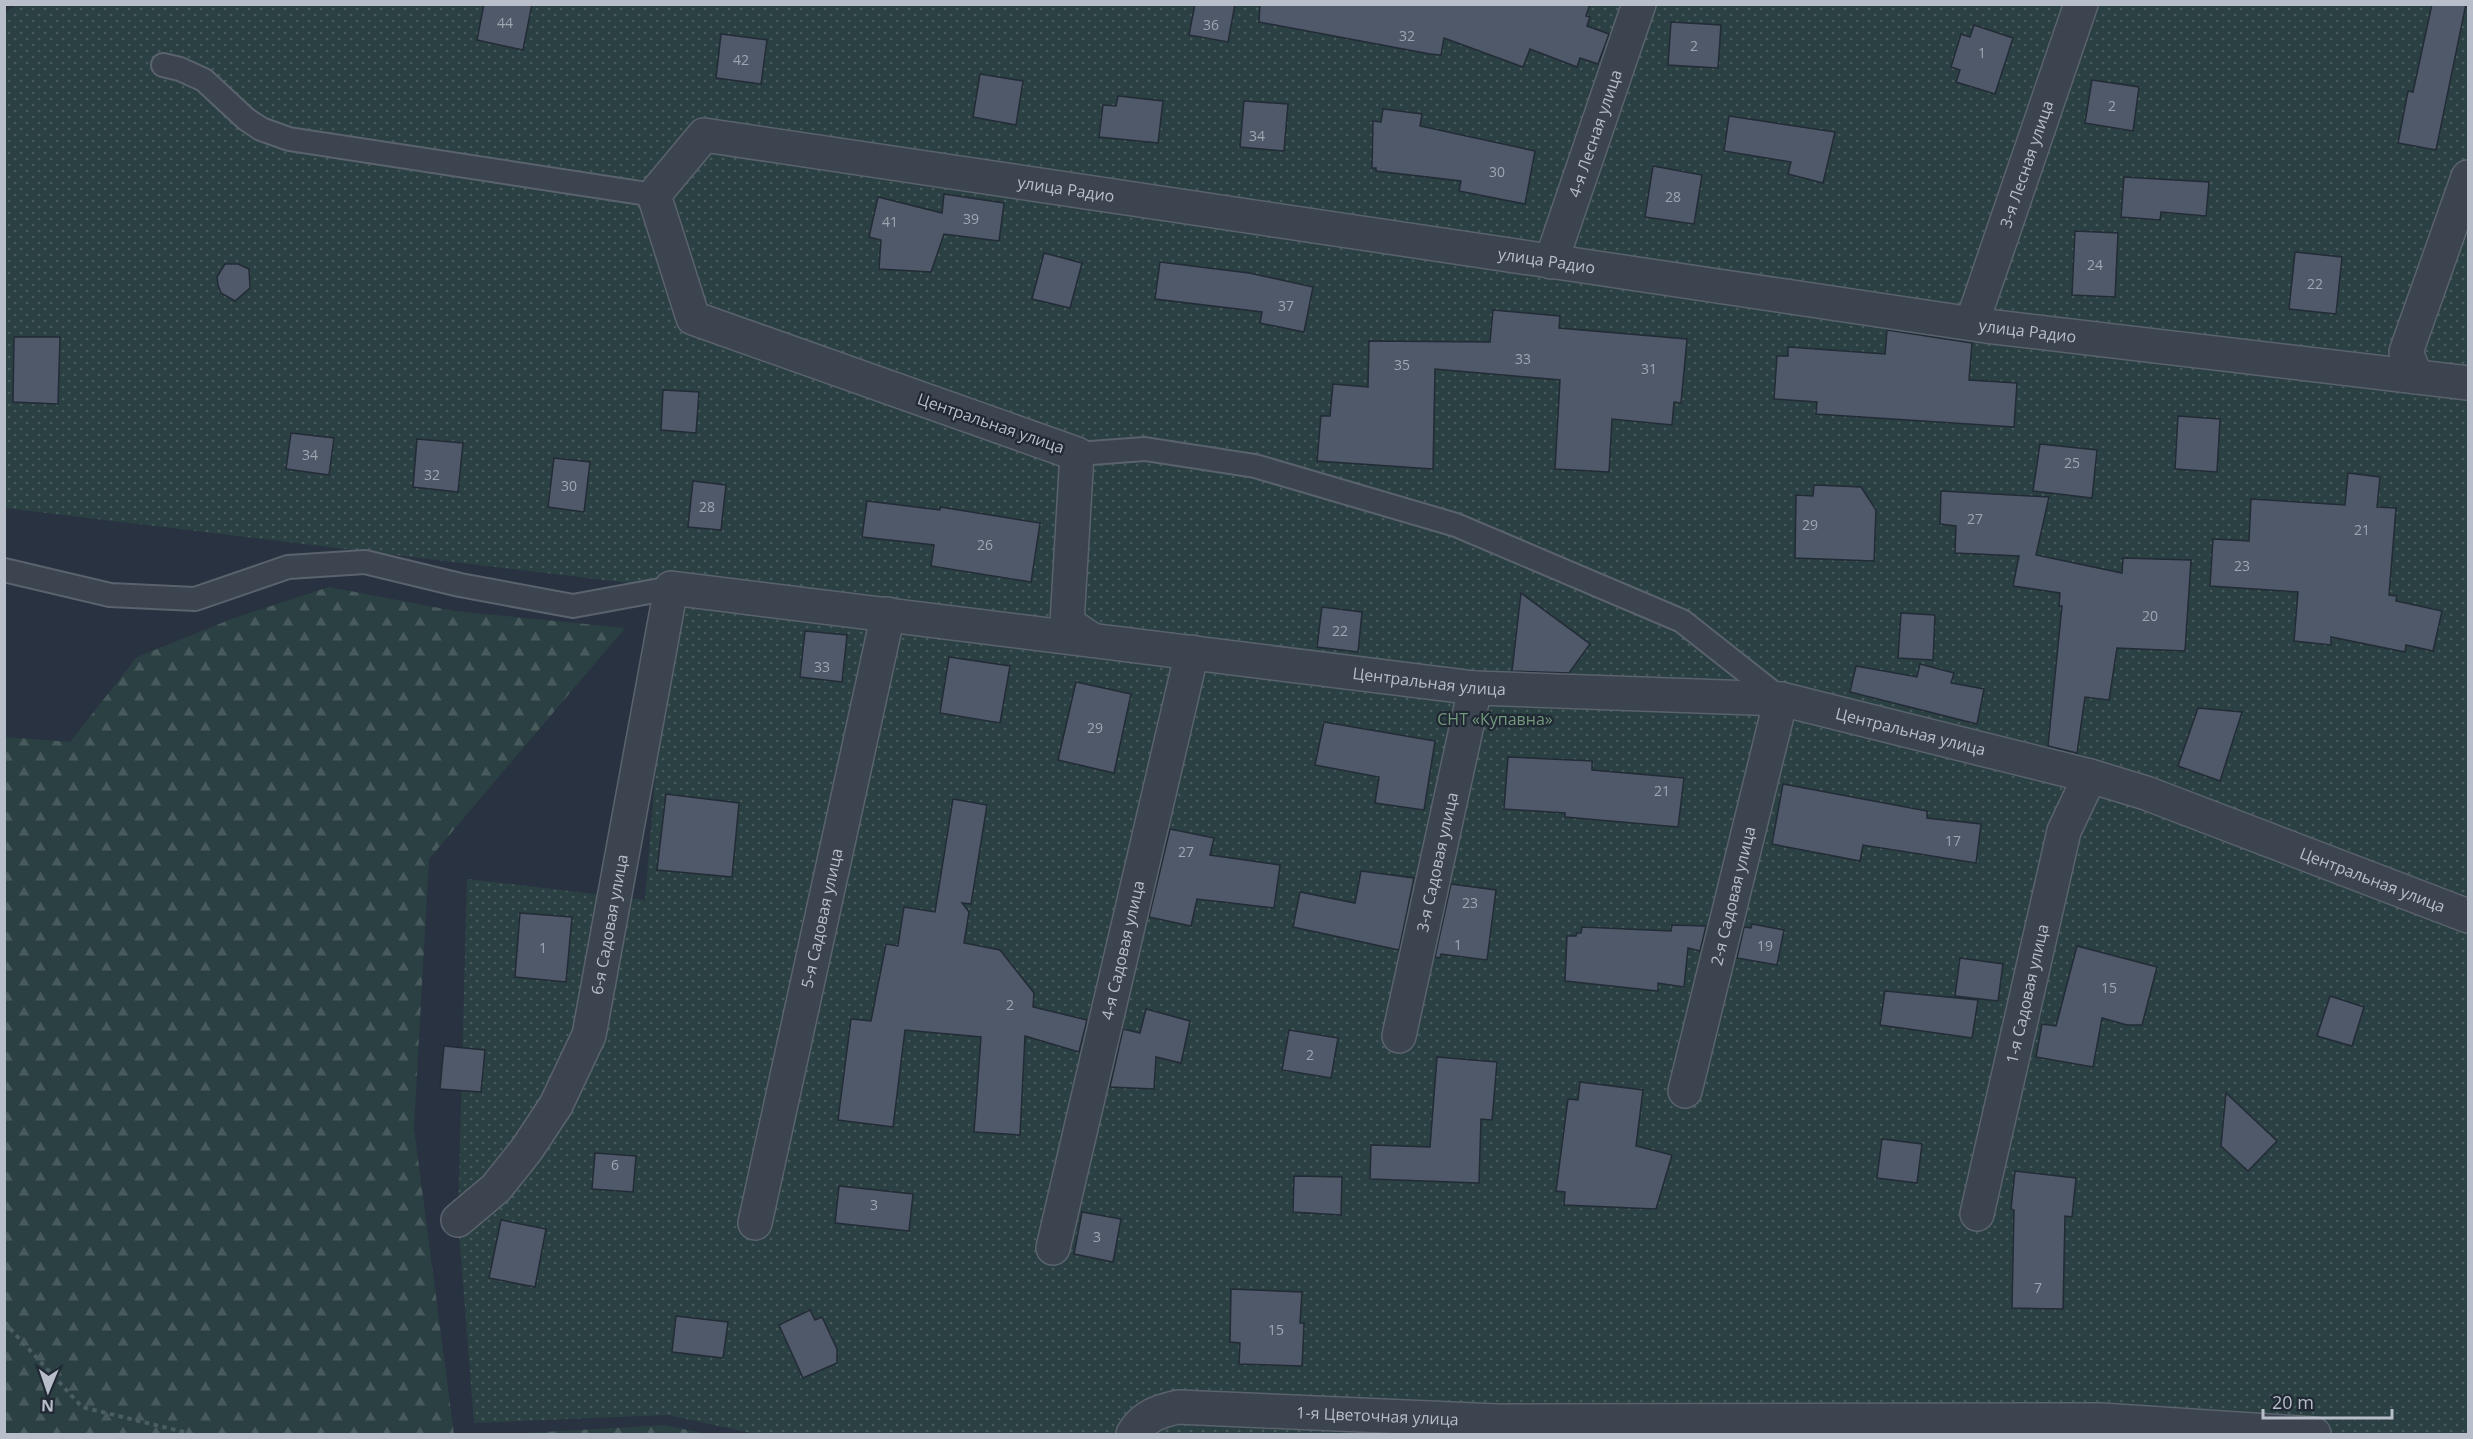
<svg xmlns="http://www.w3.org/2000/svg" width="2473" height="1439" font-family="'Open Sans',sans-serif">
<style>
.forest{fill:url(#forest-firs)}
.garden{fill:url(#garden-dots)}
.building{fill:#4f5969;stroke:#232b37;stroke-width:1.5}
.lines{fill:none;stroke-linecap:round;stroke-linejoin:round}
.lane-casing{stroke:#5a626d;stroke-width:26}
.street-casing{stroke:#5a626d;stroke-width:36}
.path{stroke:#4a5d60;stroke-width:4;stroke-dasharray:4.5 4.5;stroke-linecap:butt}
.lane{stroke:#3c4450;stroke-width:22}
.street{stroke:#3c4450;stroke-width:33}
.labels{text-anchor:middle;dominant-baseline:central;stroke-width:4.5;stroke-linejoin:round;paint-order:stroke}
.number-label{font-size:14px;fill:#9ea6b2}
.street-label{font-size:16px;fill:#b9bfca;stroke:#212935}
.park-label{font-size:16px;fill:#72997c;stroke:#212935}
</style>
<defs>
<pattern id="forest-firs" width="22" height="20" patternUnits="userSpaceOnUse" patternTransform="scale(1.5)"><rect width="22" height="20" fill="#2b4042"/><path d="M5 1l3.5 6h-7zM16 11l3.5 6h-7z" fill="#485a5c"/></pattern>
<pattern id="garden-dots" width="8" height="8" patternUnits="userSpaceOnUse" patternTransform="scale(1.5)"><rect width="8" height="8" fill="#2b4042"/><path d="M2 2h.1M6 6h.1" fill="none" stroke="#485a5c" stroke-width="1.8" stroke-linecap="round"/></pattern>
</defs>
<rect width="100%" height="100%" fill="#283240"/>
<g class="forest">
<path d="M329,587L455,611L625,628L429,859L414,1128L454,1434H5V737L70,742L137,657L234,618Z"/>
<path d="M664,1425L707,1434H509Z"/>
</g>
<path class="garden" d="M16,5H2468V1434H756L668,1415L474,1423L458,1220L467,879L645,900L671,588L5,508L4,14Z"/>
<g class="building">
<path d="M484,4H532L523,50L477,40Z"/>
<path d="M1195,4H1235L1228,42L1189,35Z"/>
<path d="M1260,4H1590L1586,16L1590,17L1587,26L1609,34L1598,64L1580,58L1577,67L1530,49L1523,67L1444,38L1441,55L1430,54L1259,22Z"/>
<path d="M2432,4H2466L2436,150L2398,143L2408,91L2413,92Z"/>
<path d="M1671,22L1721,25L1718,68L1668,65Z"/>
<path d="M1974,25L2013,38L1995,94L1956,82L1960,70L1951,67L1961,34L1970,37Z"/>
<path d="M721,34L767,40L761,84L716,78Z"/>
<path d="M980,74L1023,81L1016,125L973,117Z"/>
<path d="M2092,80L2139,87L2133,131L2085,123Z"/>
<path d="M1118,96L1163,101L1158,143L1099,137L1103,105L1116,106Z"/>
<path d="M1244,101L1288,104L1284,151L1240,147Z"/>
<path d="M1383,109L1422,114L1420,126L1535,151L1525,204L1459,191L1461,181L1376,171V168H1372L1373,121L1381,122Z"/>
<path d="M1729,116L1835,132L1823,183L1788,174L1791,162L1724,151Z"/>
<path d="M1653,166L1702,175L1694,224L1645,217Z"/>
<path d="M2124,177L2209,182L2206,216L2161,212L2160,220L2121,217Z"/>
<path d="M944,194L1004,203L999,241L944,234L931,272L879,269L881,240L869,237L878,197L942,213Z"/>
<path d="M2075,231L2118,233L2115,297L2072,295Z"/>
<path d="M2295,252L2342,257L2336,314L2289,309Z"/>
<path d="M1044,253L1082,263L1070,308L1032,299Z"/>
<path d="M1160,262L1249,273L1313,287L1304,332L1260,323L1262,312L1155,299Z"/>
<path d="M225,264H238L249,269L250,288L235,301L221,293L218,285L217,277Z"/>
<path d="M1493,310L1560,316L1559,328L1687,339L1681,403L1674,402L1672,425L1612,419L1609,472L1555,469L1560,380L1435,369L1433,469L1317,461L1321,416H1330L1333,384L1368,387L1369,341L1490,342Z"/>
<path d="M1887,330L1972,343L1969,380L2017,383L2014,427L1816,414L1817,402L1774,399L1777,356H1788V347L1885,354Z"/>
<path d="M14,337H60L58,404L13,402Z"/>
<path d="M663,390L699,392L696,433L661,430Z"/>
<path d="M2178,416L2220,419L2217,472L2175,469Z"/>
<path d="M291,433L334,438L329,475L286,469Z"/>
<path d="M417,439L463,443L458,492L413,487Z"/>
<path d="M2040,444L2097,450L2092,498L2033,491Z"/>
<path d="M554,458L590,462L584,512L548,507Z"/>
<path d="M2348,473L2380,477L2377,507L2396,508L2389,595L2397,596L2396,601L2442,611L2433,651L2406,645L2405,652L2331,637V645L2294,641L2298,592L2210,586L2213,539L2249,541L2251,499L2345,505Z"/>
<path d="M693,481L726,485L721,530L688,527Z"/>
<path d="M1814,485L1861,487L1876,510L1874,561L1795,558L1796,495L1813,496Z"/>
<path d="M1941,491L2049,497L2036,555L2122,573L2123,558L2191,560L2185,651L2117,648L2109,700L2085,697L2077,753L2048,746L2062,606H2059L2060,593L2013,586L2019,556L1955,553L1956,526L1940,524Z"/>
<path d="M867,501L940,510V507L1040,523L1031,582L931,566L934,545L862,537Z"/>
<path d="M1521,593L1590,644L1569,673L1512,671Z"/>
<path d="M1322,607L1362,612L1358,652L1317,647Z"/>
<path d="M1901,613L1935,615L1933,660L1898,658Z"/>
<path d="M805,631L847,635L842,682L800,677Z"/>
<path d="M949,657L1010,666L1000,723L940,713Z"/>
<path d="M1920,664L1954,673L1951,683L1984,689L1977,724L1850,692L1856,666L1917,677Z"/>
<path d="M1076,682L1131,694L1114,773L1058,760Z"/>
<path d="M2198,708L2242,712L2220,781L2178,766Z"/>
<path d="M1324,722L1435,741L1424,810L1375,803L1379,777L1315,765Z"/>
<path d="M1508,757L1592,761V770L1684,778L1678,827L1565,817V813L1504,809Z"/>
<path d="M1783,784L1927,811V818L1981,824L1976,863L1863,845L1860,861L1772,844Z"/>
<path d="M666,794L739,803L732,877L657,870Z"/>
<path d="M953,799L987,805L971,904L962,903L969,912L964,943L1000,950L1034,993L1033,1007L1087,1020L1079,1052L1025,1036L1020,1135L974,1132L981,1037L905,1030L893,1127L838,1120L851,1019L871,1021L886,944L898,946L904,907L935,912Z"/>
<path d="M1170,829L1214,838L1210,855L1280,865L1274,908L1197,899L1191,926L1149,917Z"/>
<path d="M1361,871L1414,878L1399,950L1293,927L1300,892L1355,903Z"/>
<path d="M1451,884L1496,890L1487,960L1441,954L1440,958L1435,957Z"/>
<path d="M520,913L572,917L566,982L515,977Z"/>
<path d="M1752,924L1784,930L1777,965L1737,958L1744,927L1751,928Z"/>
<path d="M1672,925L1706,926L1700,951L1688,948L1684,987L1658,983V991L1565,981L1567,936H1576L1577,933H1581L1582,927L1671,931Z"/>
<path d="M2077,946L2157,967L2142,1025H2127L2102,1018L2093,1067L2036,1057L2042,1024L2056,1026Z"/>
<path d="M1960,958L2003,964L1998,1001L1955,996Z"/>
<path d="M1885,991L1978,1000L1972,1038L1880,1025Z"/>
<path d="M2330,996L2364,1007L2352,1046L2317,1036Z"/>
<path d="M1146,1009L1190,1021L1181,1063L1156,1057L1154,1089L1110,1087L1123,1029L1140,1033Z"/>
<path d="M1289,1030L1338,1038L1331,1078L1282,1070Z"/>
<path d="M444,1046L485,1050L481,1092L440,1089Z"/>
<path d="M1437,1057L1497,1062L1492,1120L1481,1119L1479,1183L1370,1179L1371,1145L1430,1147Z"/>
<path d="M1580,1082L1643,1090L1636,1146L1672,1155L1656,1209L1564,1205L1565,1192L1556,1191L1568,1099L1578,1100Z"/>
<path d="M2226,1093L2277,1141L2248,1171L2221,1146Z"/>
<path d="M1882,1139L1922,1144L1917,1183L1877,1178Z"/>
<path d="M595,1153L636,1156L633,1192L592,1189Z"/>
<path d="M2015,1171L2076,1178L2072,1217L2065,1216L2063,1309L2012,1308L2014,1210L2011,1209Z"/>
<path d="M1294,1176L1342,1177L1341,1215L1293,1212Z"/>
<path d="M839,1186L913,1194L909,1231L835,1223Z"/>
<path d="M1082,1212L1121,1219L1113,1262L1074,1254Z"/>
<path d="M501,1220L546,1229L535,1287L489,1278Z"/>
<path d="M1231,1289L1302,1292L1300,1323H1304L1302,1366L1239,1364L1240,1343L1230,1342Z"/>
<path d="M810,1310L815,1320L822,1317L837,1349V1363L803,1378L779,1325Z"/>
<path d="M676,1316L728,1322L723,1358L672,1352Z"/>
</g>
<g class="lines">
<g class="lane-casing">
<g id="lane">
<path d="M163,65L180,69L204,80L246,119L261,129L289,139L654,195"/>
<path d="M1077,454L1145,449L1255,466L1456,525L1682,621L1781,699"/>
<path d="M4,570L110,595L195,599L288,567L365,562L460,585L573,606L671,588"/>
</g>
</g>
<g class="street-casing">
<g id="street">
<path id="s1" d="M1551,262L1639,4"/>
<path id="s2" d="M1972,323L2081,4"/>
<path d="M2416,377L2406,352L2468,177"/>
<path id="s3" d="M1092,640L1067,623L1077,454L693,318L654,195L704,135L1986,326L2468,383"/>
<path id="s4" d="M1399,1036L1475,688"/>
<path id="s5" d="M1685,1091L1781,699"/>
<path id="s6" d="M1977,1214L2064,831L2090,776"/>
<path id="s7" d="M458,1220L496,1188L527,1149L556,1105L589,1035L671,588L1475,688L1781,699L2090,776L2146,793L2468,916"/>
<path id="s8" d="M755,1223L888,614"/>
<path id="s9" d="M1053,1248L1192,652"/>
<path id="s10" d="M1133,1434C1143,1416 1160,1411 1178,1407L1497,1421L2101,1420L2314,1434"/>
</g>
</g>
<path class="path" d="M4,1322L82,1407L192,1434"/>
<use href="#lane" class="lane"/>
<use href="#street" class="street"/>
</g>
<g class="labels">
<g class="number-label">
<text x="505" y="22">44</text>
<text x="1211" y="24">36</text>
<text x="1407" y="35">32</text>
<text x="1694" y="45">2</text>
<text x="1982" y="52">1</text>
<text x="741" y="59">42</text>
<text x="2112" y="105">2</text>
<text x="1257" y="135">34</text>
<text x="1497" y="171">30</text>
<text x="1673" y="196">28</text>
<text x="971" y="218">39</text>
<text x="890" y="221">41</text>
<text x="2095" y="264">24</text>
<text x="2315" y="283">22</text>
<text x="1286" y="305">37</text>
<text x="1523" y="358">33</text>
<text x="1402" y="364">35</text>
<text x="1649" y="368">31</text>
<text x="310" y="454">34</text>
<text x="2072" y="462">25</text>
<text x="432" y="474">32</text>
<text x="569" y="485">30</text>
<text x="707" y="506">28</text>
<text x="1975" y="518">27</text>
<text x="1810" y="524">29</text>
<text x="2362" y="529">21</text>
<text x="985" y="544">26</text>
<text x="2242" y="565">23</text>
<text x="2150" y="615">20</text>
<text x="1340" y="630">22</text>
<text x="822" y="666">33</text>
<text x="1095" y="727">29</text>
<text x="1662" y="790">21</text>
<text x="1953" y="840">17</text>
<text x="1186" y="851">27</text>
<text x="1470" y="902">23</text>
<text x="1458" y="944">1</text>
<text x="1765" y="945">19</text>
<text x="543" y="947">1</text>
<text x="2109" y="987">15</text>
<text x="1010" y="1004">2</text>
<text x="1310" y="1054">2</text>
<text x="615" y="1164">6</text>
<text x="874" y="1204">3</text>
<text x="1097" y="1236">3</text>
<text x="2038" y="1287">7</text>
<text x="1276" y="1329">15</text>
</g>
<g class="street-label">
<text stroke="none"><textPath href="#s1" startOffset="136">4-я Лесная улица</textPath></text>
<text stroke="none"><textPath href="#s2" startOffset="168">3-я Лесная улица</textPath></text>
<text stroke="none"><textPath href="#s3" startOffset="1180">улица Радио</textPath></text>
<text stroke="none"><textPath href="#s3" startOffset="1666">улица Радио</textPath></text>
<text stroke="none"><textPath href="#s3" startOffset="2152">улица Радио</textPath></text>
<text transform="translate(991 423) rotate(19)">Центральная улица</text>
<text stroke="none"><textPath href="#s7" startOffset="1448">Центральная улица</textPath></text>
<text stroke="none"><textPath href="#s7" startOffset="1934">Центральная улица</textPath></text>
<text stroke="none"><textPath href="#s4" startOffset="178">3-я Садовая улица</textPath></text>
<text stroke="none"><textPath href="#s7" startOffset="2420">Центральная улица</textPath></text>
<text stroke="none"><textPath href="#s5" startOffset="201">2-я Садовая улица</textPath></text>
<text stroke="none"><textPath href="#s8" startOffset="312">5-я Садовая улица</textPath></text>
<text stroke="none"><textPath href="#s7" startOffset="342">6-я Садовая улица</textPath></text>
<text stroke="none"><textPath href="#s9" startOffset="306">4-я Садовая улица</textPath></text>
<text stroke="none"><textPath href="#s6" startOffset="226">1-я Садовая улица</textPath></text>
<text stroke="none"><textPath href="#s10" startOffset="254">1-я Цветочная улица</textPath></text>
</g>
<g class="park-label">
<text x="1495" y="719">СНТ «Купавна»</text>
</g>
</g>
<rect width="2473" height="1439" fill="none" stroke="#b9bfca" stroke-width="12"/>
<g transform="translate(48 1391) rotate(182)" stroke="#212935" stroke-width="4.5" paint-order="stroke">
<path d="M0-4.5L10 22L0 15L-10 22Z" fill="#b9bfca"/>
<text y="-9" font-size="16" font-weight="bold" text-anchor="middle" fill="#b9bfca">N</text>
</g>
<path d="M2263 1409v9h129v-9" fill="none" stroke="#b9bfca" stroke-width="3"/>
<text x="2272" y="1409" font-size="18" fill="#b9bfca" stroke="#212935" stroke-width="4.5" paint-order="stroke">20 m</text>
</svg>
